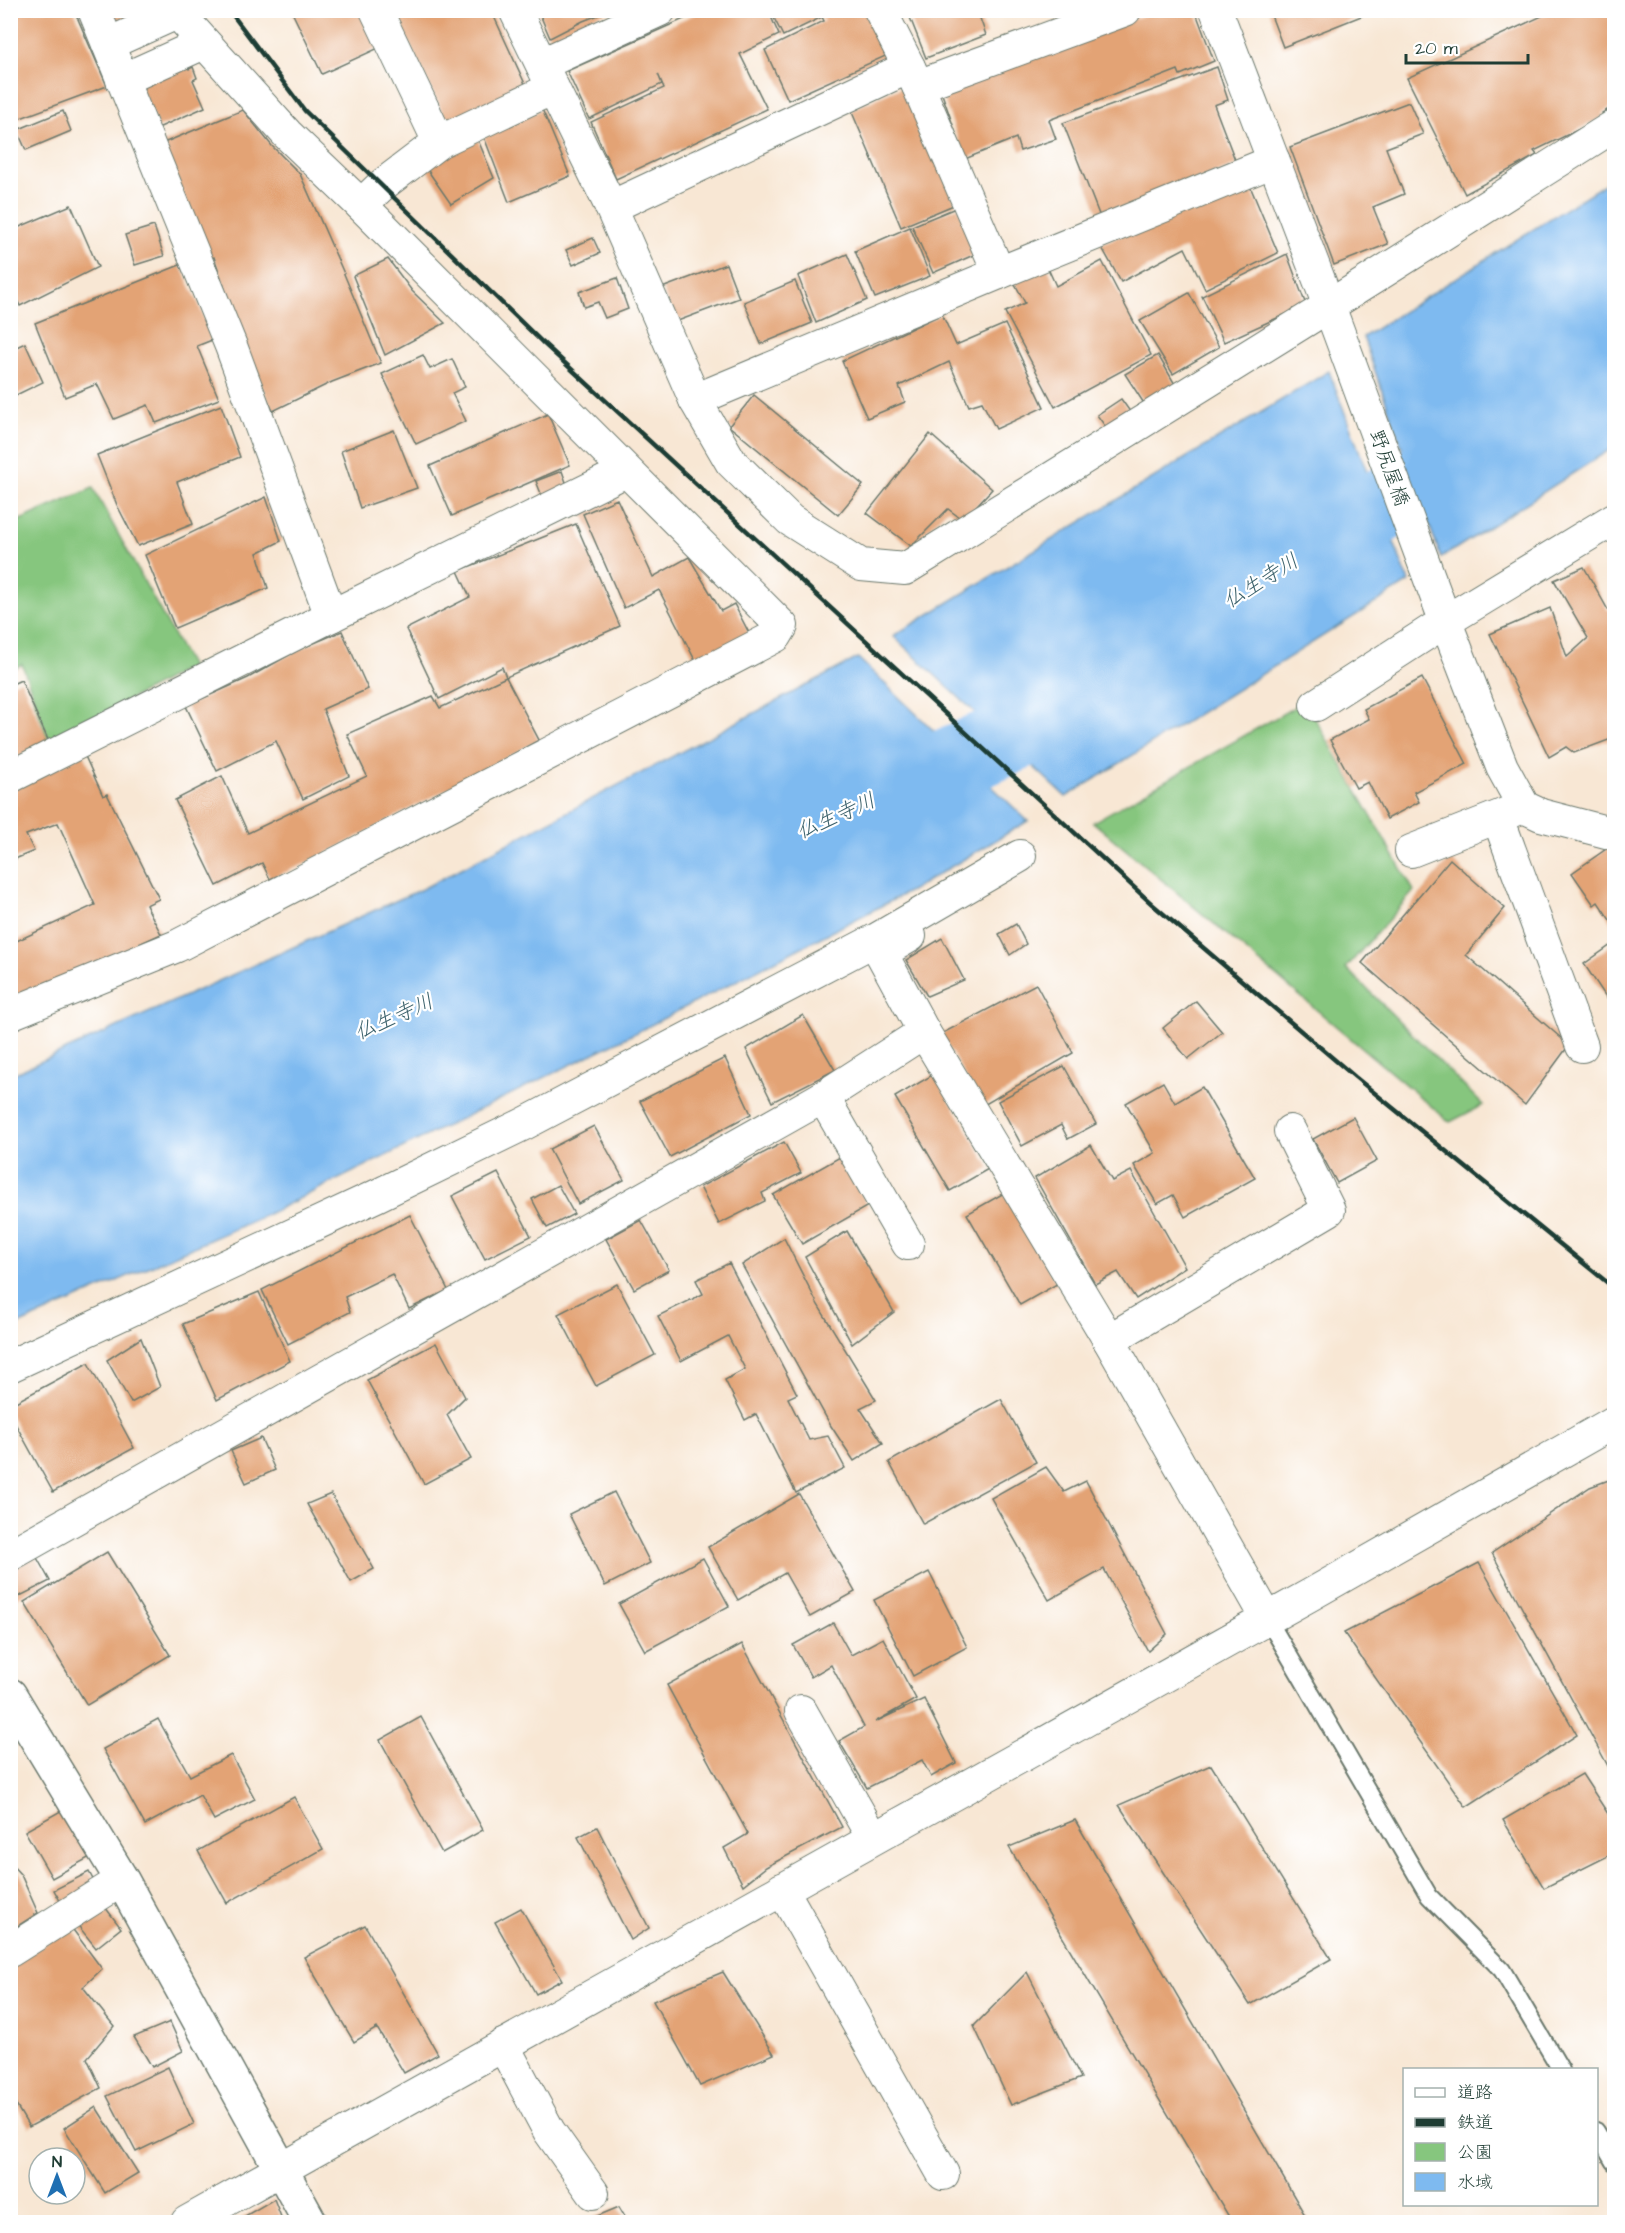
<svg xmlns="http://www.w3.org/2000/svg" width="1625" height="2233" font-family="'Architects Daughter','Klee One',sans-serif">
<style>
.green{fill:#86c67e;stroke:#528259;stroke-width:1.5}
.water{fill:#7ebaf0;stroke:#4e7c92;stroke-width:1.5}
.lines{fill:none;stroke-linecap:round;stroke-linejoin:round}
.river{stroke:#7ebaf0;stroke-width:74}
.building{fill:#e3a375}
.lane-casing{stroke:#6b786c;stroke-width:20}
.street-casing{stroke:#6b786c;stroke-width:34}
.secondary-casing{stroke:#6b786c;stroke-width:36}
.lane{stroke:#fff;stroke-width:16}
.street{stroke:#fff;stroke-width:32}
.secondary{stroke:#fff;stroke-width:33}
.rail{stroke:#1f3d34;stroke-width:4.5}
.labels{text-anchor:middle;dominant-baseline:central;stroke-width:4.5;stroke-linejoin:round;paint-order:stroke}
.street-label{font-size:20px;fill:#1f3d34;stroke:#fff}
.water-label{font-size:21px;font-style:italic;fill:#3c626c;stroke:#fff}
</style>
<rect width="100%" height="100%" fill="#fff"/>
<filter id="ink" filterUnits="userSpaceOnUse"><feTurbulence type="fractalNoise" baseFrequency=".0167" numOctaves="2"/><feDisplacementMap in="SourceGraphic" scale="12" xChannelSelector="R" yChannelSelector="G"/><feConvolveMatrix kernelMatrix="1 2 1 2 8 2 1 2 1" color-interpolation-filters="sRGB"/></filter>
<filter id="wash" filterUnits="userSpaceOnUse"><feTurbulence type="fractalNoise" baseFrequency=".008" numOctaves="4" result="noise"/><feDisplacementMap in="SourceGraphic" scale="24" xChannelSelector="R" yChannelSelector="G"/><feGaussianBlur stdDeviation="1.35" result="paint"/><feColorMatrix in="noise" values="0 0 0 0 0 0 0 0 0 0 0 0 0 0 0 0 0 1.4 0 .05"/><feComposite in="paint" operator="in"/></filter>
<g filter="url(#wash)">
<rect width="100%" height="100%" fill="#f8e7d4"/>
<g class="green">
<path d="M93,488L191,667L49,742L22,664L11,670V524Z"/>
<path d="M1305,701L1414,891L1346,968L1483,1105L1450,1122L1093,822Z"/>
</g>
<g class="water">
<path d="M1614,178V447L1441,558L1363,337Z"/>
<path d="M1329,371L1409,582L1066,797L893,636Z"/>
<path d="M858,658L1028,821L914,889L645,1028L268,1214L11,1328V1075L424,888Z"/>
</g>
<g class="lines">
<g class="river">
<path d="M1296,559L1614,361"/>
<path d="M871,800L1010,737L1091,687"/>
</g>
</g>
<g id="blocks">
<g class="building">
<path d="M10,10H74L107,86L10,122Z"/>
<path d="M291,10H363L381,47L322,74Z"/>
<path d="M393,10H491L526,86L449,126Z"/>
<path d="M538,10H609V11L583,21L550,38Z"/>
<path d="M704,10H768L779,35L740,54L767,109L616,179L591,122L664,88L658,74L662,84L589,119L567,71Z"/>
<path d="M770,10H868L890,54L788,100L765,50L824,21L822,17L783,36Z"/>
<path d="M907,10H977L986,35L926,58Z"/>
<path d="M1160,10H1195L1214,61L1180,75L1178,70L1049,120L1056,139L1020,151L1016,138L965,159L941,91L1112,26Z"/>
<path d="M1269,10H1374V11L1283,47Z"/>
<path d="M1555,10H1614V106L1602,113L1604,117L1534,151L1537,155L1465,194L1407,78Z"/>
<path d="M106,11H156L114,28Z"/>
<path d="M185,62L189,69L193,67L197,78L193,80L205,107L158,128L138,83Z"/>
<path d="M1217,67L1228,100L1214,105L1237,165L1100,217L1063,123Z"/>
<path d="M907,85L956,204L901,227L851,110Z"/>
<path d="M1409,102L1423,134L1386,148L1404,194L1373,207L1388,244L1334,265L1290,147Z"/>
<path d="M542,109L570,176L509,202L484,137Z"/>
<path d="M243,110L272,146L300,174L342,269L381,363L332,382L273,411L249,358L214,257L210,259L161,144Z"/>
<path d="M63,111L71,131L26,150L17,130Z"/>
<path d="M478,140L494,178L451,204L424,165Z"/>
<path d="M1250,186L1278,253L1205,289L1185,248L1121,282L1100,244Z"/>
<path d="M71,205L98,267L20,306L10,285V231Z"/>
<path d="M958,207L978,253L933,273L912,226Z"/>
<path d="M154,226L164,256L135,265L125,235Z"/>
<path d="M910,227L930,276L875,298L855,251Z"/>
<path d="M593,238L600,253L573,265L566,250Z"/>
<path d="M847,254L867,300L816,323L798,276Z"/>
<path d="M1287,254L1306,305L1224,342L1202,296Z"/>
<path d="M388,259L412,291L445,323L385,355L353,276Z"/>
<path d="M1102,261L1151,355L1055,407L1005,312L1025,303L1013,280L1046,264L1056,286Z"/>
<path d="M726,264L739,298L675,322L662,288Z"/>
<path d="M180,265L198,302L212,340L197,346L219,399L156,423L148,405L114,419L97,384L65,397L35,323Z"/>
<path d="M617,278L628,309L605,318L598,302L584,307L579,292Z"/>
<path d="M795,281L812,323L761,344L744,302Z"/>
<path d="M1189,293L1219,347L1173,374L1140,321Z"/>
<path d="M942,314L956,345L1005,324L1044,407L996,429L982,402L969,406L949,362L899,386L905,402L867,418L842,361Z"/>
<path d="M25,343L43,382L10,398V350Z"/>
<path d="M423,355L430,369L452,359L465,387L452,393L466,421L416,444L382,374Z"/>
<path d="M1158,355L1176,386L1145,405L1125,374Z"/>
<path d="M754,395L863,485L838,515L729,426Z"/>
<path d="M1121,399L1131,413L1107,429L1097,415Z"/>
<path d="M221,405L240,457L177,482L193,524L138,546L117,505L97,455Z"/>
<path d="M548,414L570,465L452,516L430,466Z"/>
<path d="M394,430L417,488L360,508L341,451Z"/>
<path d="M930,434L992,489L963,520L948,509L911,546L867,513Z"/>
<path d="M562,471L568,488L542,496L536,481Z"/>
<path d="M266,497L281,541L257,553L268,588L175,628L145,555Z"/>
<path d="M617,499L653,577L689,557L721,611L734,604L750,635L696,662L659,590L624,608L583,514Z"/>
<path d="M576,524L620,626L506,677L539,740L316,859L270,879L262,863L217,886L175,800L222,776L248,833L367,776L347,734L433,696L440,708L506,677L502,667L439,699L406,629L470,597L458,571Z"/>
<path d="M1584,567L1608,610H1614V738L1574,753L1566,747L1549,757L1490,634L1550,608L1567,657L1588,638L1554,580Z"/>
<path d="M342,631L368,689L323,709L349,776L303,799L276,741L217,771L186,706L248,678L298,650Z"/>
<path d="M1422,678L1467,764L1414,792L1419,802L1387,819L1368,782L1356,788L1330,740L1369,719L1364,709Z"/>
<path d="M21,680L49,742L10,761V685Z"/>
<path d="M84,754L103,796L107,794L159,899L146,905L161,934L15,1001L10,989V944L95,905L58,823L26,835L34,851L10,861V791Z"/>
<path d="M1612,845L1614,848V926L1598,902L1594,905L1572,873Z"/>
<path d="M1450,859L1505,908L1466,955L1569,1045L1525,1105L1362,963Z"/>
<path d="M1016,924L1026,944L1010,955L999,934Z"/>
<path d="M942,938L964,980L927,996L906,960Z"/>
<path d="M1614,943V1009L1584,964Z"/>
<path d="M1036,984L1073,1053L982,1106L941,1034Z"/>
<path d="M1196,1001L1222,1032L1188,1059L1163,1028Z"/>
<path d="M803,1015L835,1070L772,1102L746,1049Z"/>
<path d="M725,1058L751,1114L670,1157L640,1101Z"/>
<path d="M1064,1066L1096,1124L1068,1139L1061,1125L1022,1146L998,1101Z"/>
<path d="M934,1074L990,1168L950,1191L895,1097Z"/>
<path d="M1163,1082L1175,1103L1202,1087L1255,1178L1185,1217L1173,1195L1157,1204L1134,1165L1155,1153L1126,1103Z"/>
<path d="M1353,1117L1377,1161L1337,1183L1313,1139Z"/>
<path d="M594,1126L624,1180L578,1204L549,1149Z"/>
<path d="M784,1142L801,1173L762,1193L765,1201L719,1224L700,1187Z"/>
<path d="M1091,1145L1112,1181L1131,1171L1185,1267L1136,1299L1118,1272L1095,1284L1035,1178Z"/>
<path d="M840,1157L868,1206L802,1244L773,1195Z"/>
<path d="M498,1173L531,1236L485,1259L452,1196Z"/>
<path d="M558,1185L574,1214L547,1228L532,1199Z"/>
<path d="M1004,1193L1057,1284L1020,1305L967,1214Z"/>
<path d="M410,1215L448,1290L409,1309L392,1274L345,1297L350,1312L288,1344L262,1290Z"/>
<path d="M641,1220L669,1270L634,1289L606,1239Z"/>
<path d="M847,1231L894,1312L852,1344L805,1257Z"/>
<path d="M784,1238L818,1305L876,1400L860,1408L883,1443L854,1461L831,1426L742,1265Z"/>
<path d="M729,1263L797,1394L788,1398L809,1440L828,1436L845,1468L796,1493L756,1414L745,1420L725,1380L745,1369L728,1336L681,1361L658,1316L703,1294L696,1280Z"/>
<path d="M617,1284L655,1355L596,1386L558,1314Z"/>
<path d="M259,1292L290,1361L217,1400L183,1324Z"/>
<path d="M141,1338L160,1387L131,1403L107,1360Z"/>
<path d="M436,1343L465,1397L447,1415L471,1459L424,1484L367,1380Z"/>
<path d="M88,1363L134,1448L53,1492L10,1414V1405Z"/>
<path d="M1001,1399L1036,1462L923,1524L889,1462Z"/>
<path d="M261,1438L275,1470L246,1483L231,1451Z"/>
<path d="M1046,1467L1064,1492L1086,1481L1167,1634L1148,1651L1104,1569L1049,1600L991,1498Z"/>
<path d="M1614,1478V1777L1492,1553L1590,1487Z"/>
<path d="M614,1492L650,1563L605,1586L569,1514Z"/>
<path d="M331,1494L374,1569L351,1582L307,1504Z"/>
<path d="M799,1494L855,1592L810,1617L785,1573L738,1600L708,1547Z"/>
<path d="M107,1552L170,1655L87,1705L24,1602Z"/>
<path d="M36,1556L50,1581L10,1601V1569Z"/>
<path d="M703,1558L729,1606L645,1651L619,1604Z"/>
<path d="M1479,1563L1577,1735L1466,1807L1344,1633Z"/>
<path d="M929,1572L967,1647L913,1676L874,1600Z"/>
<path d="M833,1623L851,1655L883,1638L916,1699L875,1722L924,1699L956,1763L931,1777L922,1760L867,1788L839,1741L864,1727L831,1665L811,1677L793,1645Z"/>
<path d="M742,1644L842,1827L766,1867L743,1885L724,1848L748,1834L667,1685Z"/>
<path d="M421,1717L483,1830L442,1853L380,1740Z"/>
<path d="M158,1719L190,1776L231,1755L255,1799L214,1820L200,1795L145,1825L103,1749Z"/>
<path d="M1211,1765L1331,1959L1250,2005L1119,1805Z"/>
<path d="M1582,1774L1614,1823V1853L1544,1888L1503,1820Z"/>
<path d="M294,1797L323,1849L227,1903L198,1851Z"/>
<path d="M66,1808L92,1856L52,1878L25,1831Z"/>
<path d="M1075,1820L1309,2222H1232L1009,1847Z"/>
<path d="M597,1827L649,1928L631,1940L578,1837Z"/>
<path d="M10,1863L21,1875L38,1913L10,1931Z"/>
<path d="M89,1872L97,1887L63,1906L54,1890Z"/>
<path d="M102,1903L121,1928L96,1948L76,1923Z"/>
<path d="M521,1908L562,1980L536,1994L495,1922Z"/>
<path d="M365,1925L438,2054L404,2073L377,2028L354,2042L304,1957Z"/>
<path d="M71,1927L102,1969L83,1987L114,2026L87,2058L101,2088L29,2127L10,2095V1966Z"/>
<path d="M723,1972L774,2054L700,2086L653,2001Z"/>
<path d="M1027,1972L1081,2078L1011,2105L974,2026Z"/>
<path d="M170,2022L183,2051L152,2067L134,2037Z"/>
<path d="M168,2067L194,2124L136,2152L107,2096Z"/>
<path d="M96,2107L138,2173L105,2193L64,2128Z"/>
<path d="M274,2199L283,2222H235Z"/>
<path d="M619,2207L628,2222H583Z"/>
</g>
</g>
</g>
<g filter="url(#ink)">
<use href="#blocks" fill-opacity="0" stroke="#6b786c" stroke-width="1.5"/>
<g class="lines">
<g class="lane-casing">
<g id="lane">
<path d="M1267,1618L1429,1896L1502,1970L1561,2070"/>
<path d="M1596,2131L1614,2162"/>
</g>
</g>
<g class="street-casing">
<g id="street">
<path d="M94,10L231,346L331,616"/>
<path d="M376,10L439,142"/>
<path d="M515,10L611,207L909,67L918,86L1125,10"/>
<path d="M880,10L909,67"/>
<path d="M1216,10L1329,306L1442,612L1502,767L1524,807L1541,815L1614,834"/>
<path d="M108,44L177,13"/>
<path d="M542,64L660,10"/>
<path d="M122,80L204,43"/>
<path d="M918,86L999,273"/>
<path d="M361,205L381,186L439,142L553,88"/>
<path d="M611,207L695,400L731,462L790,520L861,565L905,569L1329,306L1614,126"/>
<path d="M695,400L999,273L1274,161"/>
<path d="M1316,705L1446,621L1614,519"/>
<path d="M10,777L331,616L626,471"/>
<path d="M1498,818L1582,1046"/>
<path d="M1411,851L1518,809"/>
<path d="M910,936L881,953L924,1032L1109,1340L1267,1618"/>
<path d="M10,1014L177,946L776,636L782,626L361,205L287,134L175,10"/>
<path d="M823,1097L908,1244"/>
<path d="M1109,1340L1329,1210L1290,1131"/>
<path d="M10,1366L376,1196L524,1124L877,939L1020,856"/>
<path d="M10,1555L823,1097L924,1032"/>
<path d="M801,1711L873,1838"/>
<path d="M782,1889L943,2174"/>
<path d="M10,1951L122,1880"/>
<path d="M503,2045L549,2131L593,2193"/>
<path d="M187,2222L1310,1595L1614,1422"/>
</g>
</g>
<g class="secondary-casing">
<path id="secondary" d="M10,1695L122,1880L310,2222"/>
</g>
<use href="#lane" class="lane"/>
<use href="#street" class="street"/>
<use href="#secondary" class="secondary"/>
<path class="rail" d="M229,10L305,111L542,342L1152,904L1355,1077L1614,1288"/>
</g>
</g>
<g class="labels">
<g class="street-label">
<text transform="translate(1389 468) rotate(70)">野尻屋橋</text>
</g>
<g class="water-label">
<text transform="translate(1261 581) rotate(-32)">仏生寺川</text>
<text transform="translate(836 816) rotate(-24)">仏生寺川</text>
<text transform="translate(394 1017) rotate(-24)">仏生寺川</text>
</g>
</g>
<rect width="1625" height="2233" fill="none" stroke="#fff" stroke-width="36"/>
<rect x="1403" y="2068" width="195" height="138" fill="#ffffff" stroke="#a5b1ae" stroke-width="1.5"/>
<rect x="1415" y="2088" width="30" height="9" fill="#ffffff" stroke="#a5b1ae" stroke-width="1.5"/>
<text x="1457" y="2098" font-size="18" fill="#1f3d34">道路</text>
<rect x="1415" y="2118" width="30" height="9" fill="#1f3d34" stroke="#a5b1ae" stroke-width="1.5"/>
<text x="1457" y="2128" font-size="18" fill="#1f3d34">鉄道</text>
<rect x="1415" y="2143" width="30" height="18" fill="#86c67e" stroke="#a5b1ae" stroke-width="1.5"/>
<text x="1457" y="2158" font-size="18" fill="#1f3d34">公園</text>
<rect x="1415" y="2173" width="30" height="18" fill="#7ebaf0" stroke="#a5b1ae" stroke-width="1.5"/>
<text x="1457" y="2188" font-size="18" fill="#1f3d34">水域</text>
<g transform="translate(57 2176)"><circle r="28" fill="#ffffff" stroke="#a5b1ae" stroke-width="1.5"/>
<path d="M0-4.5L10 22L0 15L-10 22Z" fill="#1f6fb2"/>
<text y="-9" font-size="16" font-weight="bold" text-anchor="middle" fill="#1f3d34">N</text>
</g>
<path d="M1406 54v9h122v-9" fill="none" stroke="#1f3d34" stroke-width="3"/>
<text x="1415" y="54" font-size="18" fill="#1f3d34" stroke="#ffffff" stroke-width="4.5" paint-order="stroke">20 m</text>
</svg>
